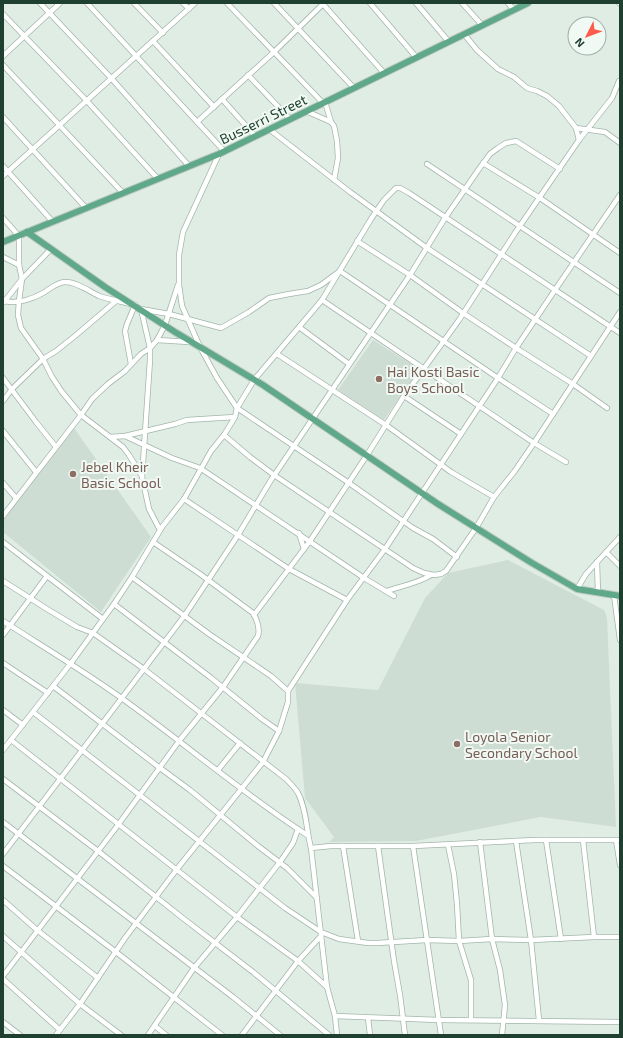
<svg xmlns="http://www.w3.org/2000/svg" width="623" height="1038" font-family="'Exo 2',sans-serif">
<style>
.built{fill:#ceddd4}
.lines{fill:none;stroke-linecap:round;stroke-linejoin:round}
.minor-casing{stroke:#a2b6ab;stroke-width:6}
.major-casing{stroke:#c0cac5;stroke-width:8}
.minor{stroke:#fff;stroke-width:4.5}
.major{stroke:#5fa889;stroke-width:6}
.education-dot{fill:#8d6e63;stroke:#f1f9f4;stroke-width:1.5}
.labels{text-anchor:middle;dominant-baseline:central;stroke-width:4;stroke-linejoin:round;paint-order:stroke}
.street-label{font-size:14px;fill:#1f4031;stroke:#f1f9f4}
.education-label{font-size:14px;fill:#785e54;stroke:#f1f9f4;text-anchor:start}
</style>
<rect width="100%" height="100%" fill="#e0ede5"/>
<g class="built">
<path d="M373,340L419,369L384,420L338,390Z"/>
<path d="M74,428L151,537L101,612L3,532V520Z"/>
<path d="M508,560L604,610L607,618L616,827L541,817L416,841L329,842L334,837L305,798L295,683L378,690L425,598L448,573Z"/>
</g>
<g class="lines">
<g class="minor-casing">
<g id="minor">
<path d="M40,3L112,79L189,166"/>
<path d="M87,3L224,151"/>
<path d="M134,3L163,33"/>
<path d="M183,3L189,9"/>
<path d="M227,3L323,103"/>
<path d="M274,3L354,88"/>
<path d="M322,3L384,73"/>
<path d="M370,3L416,57"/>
<path d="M416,3L449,42"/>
<path d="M462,3L482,25"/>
<path d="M508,3L514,10"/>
<path d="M619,3L620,4"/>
<path d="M3,14L87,101L158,179"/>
<path d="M464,34L477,50L498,69L514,77L527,88L537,91L547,96L559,106L576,128L605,132L620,143"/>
<path d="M153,41L214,107"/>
<path d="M3,56L60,3"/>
<path d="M3,65L123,193"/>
<path d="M248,75L290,119"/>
<path d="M222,99L255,136"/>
<path d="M325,102L331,122L334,126L337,141L338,158L334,180"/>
<path d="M306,111L331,122"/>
<path d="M3,117L86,208"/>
<path d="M197,122L274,52L324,3"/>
<path d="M576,128L579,140"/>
<path d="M269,129L350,192L427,248L591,356"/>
<path d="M219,154L183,232L179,255V285L182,306L200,347L217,378L237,408L349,483L413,528L433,539L457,557"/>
<path d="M483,163L540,198L620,253"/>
<path d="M427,164L620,293"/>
<path d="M3,166L53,222"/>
<path d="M3,176L195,3"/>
<path d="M3,218L19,236V265L22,279L19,301L18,315L21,328L43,359L52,377L62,392L81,415L123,447L129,455L142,476"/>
<path d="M357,241L410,275L463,313L516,348L573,384L607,408"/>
<path d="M3,257L19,265"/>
<path d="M3,299L5,301C17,304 33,299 43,293C50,289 57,282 65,282C77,282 89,291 99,296C111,300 124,302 135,305L127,324L125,331L131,364"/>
<path d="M322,300L534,443L566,462"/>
<path d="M4,302L22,279L51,249"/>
<path d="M299,327L349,364"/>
<path d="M157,340L189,342"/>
<path d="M277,354L386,425L451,472L494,497"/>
<path d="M3,378L36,422L56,447"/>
<path d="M404,396L461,434"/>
<path d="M3,401L12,389L43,359L56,351L75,336L116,301"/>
<path d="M3,431L36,472"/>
<path d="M224,435L250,457L274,475L413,568L424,573L434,575L441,574L446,571L476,528L494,497L514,472L534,443L620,312"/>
<path d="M125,436L172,458L200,468L364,578L394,596"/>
<path d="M110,437L125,436L175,424L187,420L235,417"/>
<path d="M3,483L16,498"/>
<path d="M184,499L289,569L347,600"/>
<path d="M3,516L81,415L92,399L108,384L125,371L141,354L150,348L157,340L165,325L178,285"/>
<path d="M160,530L149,509L142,477L150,360V348L141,309L169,314L221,328L249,312L269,298L289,294L308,291L321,285L340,271L498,378L553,414"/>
<path d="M299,533L304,549"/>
<path d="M3,542L103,619"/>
<path d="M606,552L620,566"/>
<path d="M597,562L598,593"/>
<path d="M132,577L209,634L271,676L288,691V702L279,731"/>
<path d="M3,581L47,609L77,627L93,633L144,669L286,779C290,783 295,788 298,793C307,810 306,830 311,848"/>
<path d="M577,589L586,574L620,537"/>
<path d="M387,591C401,586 419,583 431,575"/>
<path d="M614,595L620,640"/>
<path d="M254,615L310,541L367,455L404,396L459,320L515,233L579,140L612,98L619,81"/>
<path d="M3,621C42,646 82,670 120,697C183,742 242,793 307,835"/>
<path d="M3,635L47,576"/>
<path d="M3,663L48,693"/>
<path d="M53,686L160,768L190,790L258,846L287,868L317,898"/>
<path d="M288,691L347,600L385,549L498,378L516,348L555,290L620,195"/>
<path d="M3,710L23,725"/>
<path d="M33,712L285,908L321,932L339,939L368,943H377L427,940L459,941L492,939L531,940L594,937H620"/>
<path d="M11,740L237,917L298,961L327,987"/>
<path d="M3,750L71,663L114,604L132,577L162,527L184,499L211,451L224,435L235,417L237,408L254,380L322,300L371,219L384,200L396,188H400L409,193L620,333"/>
<path d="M218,770L240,743"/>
<path d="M3,779L98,851L184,919L253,972L329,1035"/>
<path d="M3,822L233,997L280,1035"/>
<path d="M546,840L561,939"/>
<path d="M583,840L594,937"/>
<path d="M616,840L620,865"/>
<path d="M516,841L531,940L539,1020"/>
<path d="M480,842L492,939L500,970L505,1005L502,1035"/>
<path d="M448,845L454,874L457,904L459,941L471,980V1020"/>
<path d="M343,846L358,941"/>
<path d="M378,846L394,961L400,995L405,1035"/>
<path d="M413,846L441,1035"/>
<path d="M3,854L185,615L238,535L271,480L410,275L445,218L479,169L490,154L498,148L506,143L516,141L560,169"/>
<path d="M3,866L116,952L222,1035"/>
<path d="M3,900L37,930L98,978"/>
<path d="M3,936L80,1004L121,1035"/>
<path d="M3,976L118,825L179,741L223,687L258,636C260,629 257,619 253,613L200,574L153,542"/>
<path d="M3,979L60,1030"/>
<path d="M335,1016L439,1020L620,1022"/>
<path d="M368,1018L370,1035"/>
<path d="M3,1022L20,1035"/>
<path d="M155,1026L166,1035"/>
<path d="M56,1035L80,1004L125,938L177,869L263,762L279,731L262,719L210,677L114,604"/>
<path d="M148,1035L194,968L237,917L280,862L293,843L298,829"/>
<path d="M242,1035L298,961L321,936"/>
<path d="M337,1035L335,1016L327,987L311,848L331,846H413L535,840H620"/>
</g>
</g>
<g class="major-casing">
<g id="major">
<path d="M27,232L105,287L175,332L263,385L438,504L532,563L577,589L620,596"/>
<path d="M3,242L219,154L528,3"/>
</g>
</g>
<use href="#minor" class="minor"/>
<use href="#major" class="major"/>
</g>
<g class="education-dot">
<circle cx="379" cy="379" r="4"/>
<circle cx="73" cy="474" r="4"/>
<circle cx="457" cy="744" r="4"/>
</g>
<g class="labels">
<g class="street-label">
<text transform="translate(263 119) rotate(-26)">Busserri Street</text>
</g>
<g class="education-label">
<text x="387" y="371">Hai Kosti Basic<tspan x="387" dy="16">Boys School</tspan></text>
<text x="81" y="466">Jebel Kheir<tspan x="81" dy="16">Basic School</tspan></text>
<text x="465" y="736">Loyola Senior<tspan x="465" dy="16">Secondary School</tspan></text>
</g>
</g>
<rect width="623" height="1038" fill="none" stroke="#1f4031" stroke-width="8"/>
<g transform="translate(587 36) rotate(228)"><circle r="19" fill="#f1f9f4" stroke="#9dafa6"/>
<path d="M0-3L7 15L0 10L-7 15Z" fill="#ff5b4c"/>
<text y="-6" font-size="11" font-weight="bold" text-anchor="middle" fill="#1f4031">N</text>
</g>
</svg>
